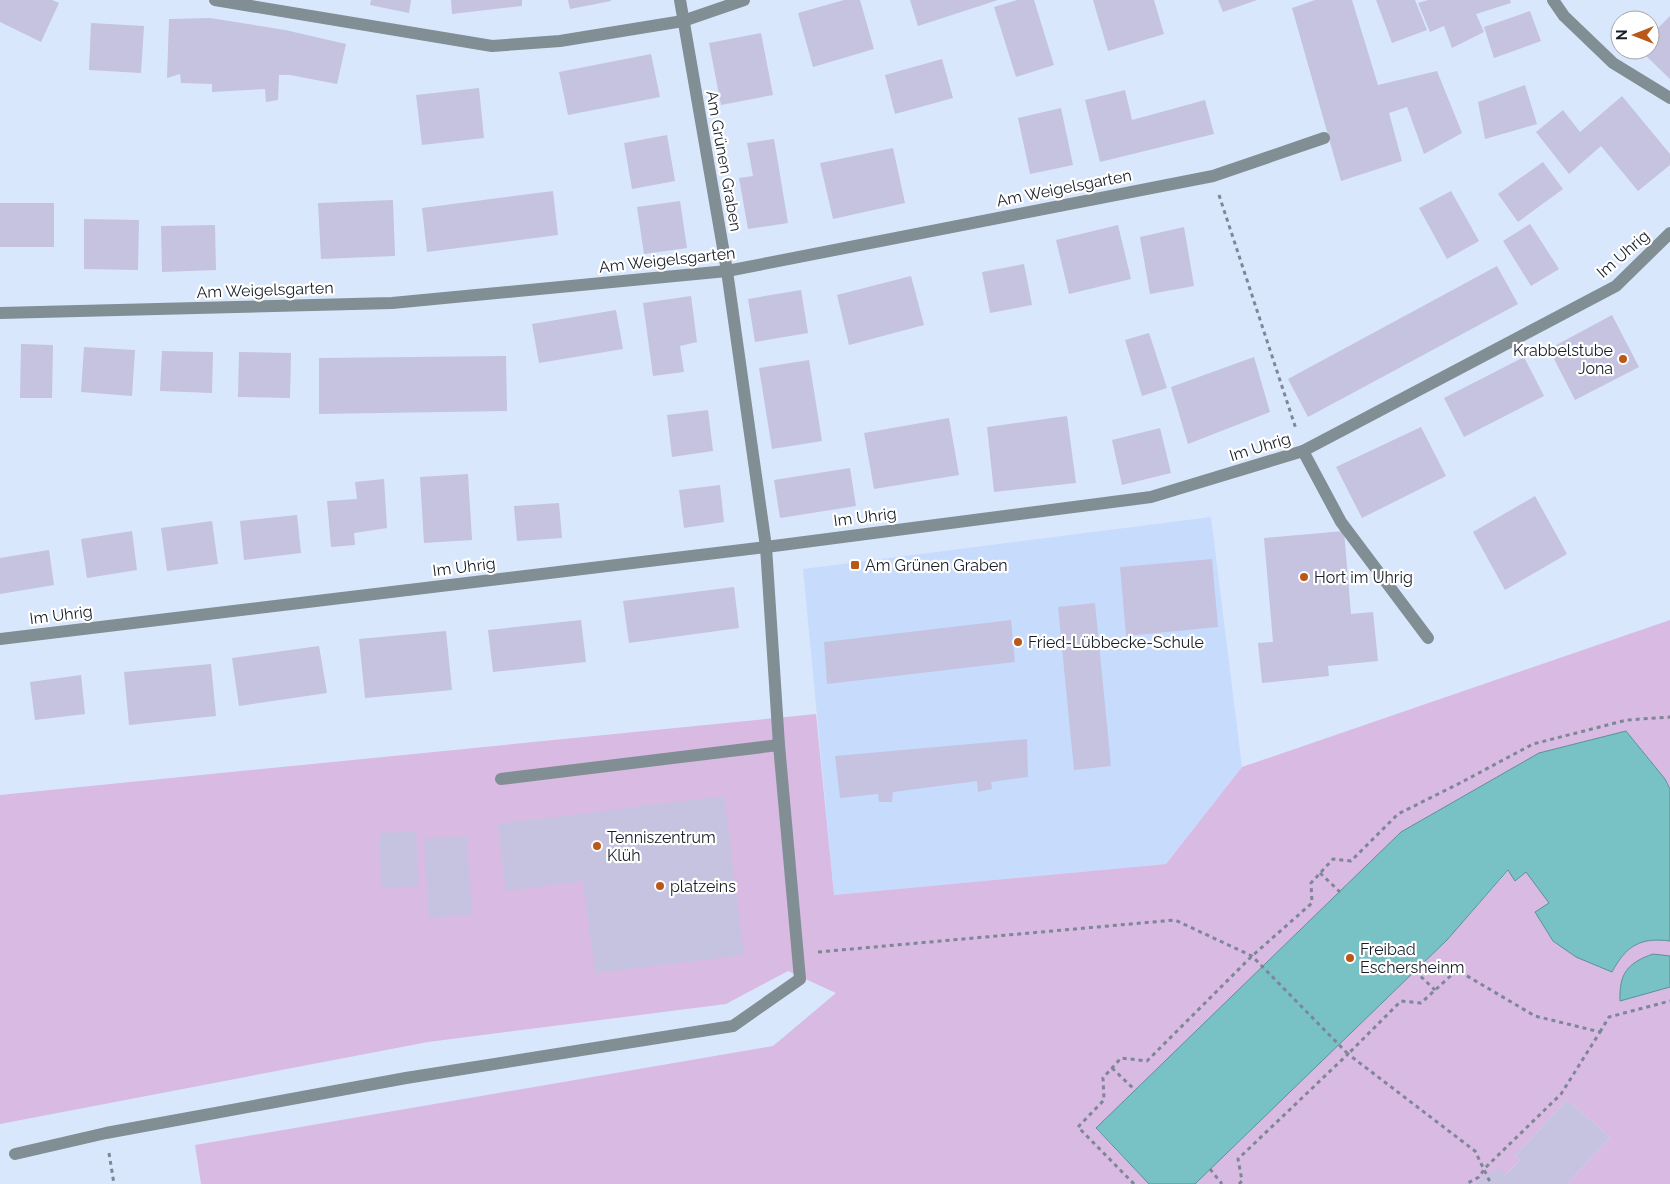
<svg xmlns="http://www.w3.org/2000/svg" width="1670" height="1184" font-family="Raleway,sans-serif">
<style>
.built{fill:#c7dcfc}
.green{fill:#d9bae2}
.water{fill:#78c2c5;stroke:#5b9196}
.building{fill:#c5c3e0}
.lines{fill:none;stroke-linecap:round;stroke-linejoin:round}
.path{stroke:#7d8796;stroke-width:3;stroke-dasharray:4 4;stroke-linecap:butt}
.service{stroke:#818e94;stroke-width:12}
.minor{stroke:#818e94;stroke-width:12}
.tertiary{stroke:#818e94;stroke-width:12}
.poi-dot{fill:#ba5819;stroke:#fff;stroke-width:2}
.labels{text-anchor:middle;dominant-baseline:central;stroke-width:4.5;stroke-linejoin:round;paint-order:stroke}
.street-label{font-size:16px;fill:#181e27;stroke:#fff}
.poi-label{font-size:16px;fill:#181e27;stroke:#fff;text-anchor:start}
</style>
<rect width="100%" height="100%" fill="#d9e7fc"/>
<path class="built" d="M1211,517L1242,767L1166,864L834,895L803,569Z"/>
<g class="green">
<path d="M1670,620V789L1665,779L1626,731L1096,1129L1149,1184H201L195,1145L773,1046L836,993L788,971L726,1004L428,1042L0,1124V795L816,714L834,895L1166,864L1242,767Z"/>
<path d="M1509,870L1526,872L1550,903L1536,912L1612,972C1626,946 1640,937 1670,941V1184H1567L1610,1137L1567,1100L1515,1156L1520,1160L1505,1175L1500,1169L1473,1184H1195L1447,940Z"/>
</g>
<g class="water">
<path d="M1626,731L1665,779L1670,789V941C1640,937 1626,946 1612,972L1576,957L1553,941L1535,912L1549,903L1526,872L1515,881L1508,870L1447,940L1195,1184H1149L1096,1128L1401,832L1539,753Z"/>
<path d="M1653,954L1670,956V987L1620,1001C1619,974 1627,963 1653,954Z"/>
</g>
<g class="building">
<path d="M0,0H52L59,3L41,42L0,22Z"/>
<path d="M371,0H411L409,13L370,5Z"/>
<path d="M451,0H522V6L452,14Z"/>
<path d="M568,0H611V1L570,9Z"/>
<path d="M844,0H860L874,49L813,67L798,13Z"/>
<path d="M910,0H998L918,26Z"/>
<path d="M1017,0H1034L1054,65L1016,77L994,7Z"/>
<path d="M1093,0H1154L1164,34L1108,51Z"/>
<path d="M1218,0H1257L1223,12Z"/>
<path d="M1315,0H1352L1378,85L1437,71L1462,133L1424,154L1407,107L1389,113L1402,161L1341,181L1292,8Z"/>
<path d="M1376,0H1415L1427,30L1392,43Z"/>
<path d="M1428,0H1510L1511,3L1476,14L1484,32L1452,48L1444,26L1430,32L1418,3Z"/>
<path d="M1530,11L1541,41L1494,58L1484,27Z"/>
<path d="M1670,16V79L1640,50H1650V36Z"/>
<path d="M210,18L285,30L346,44L337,84L290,75H279L278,100L266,102L265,89L212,92V84L181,83L180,74L167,78L169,19Z"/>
<path d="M91,23L144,26L141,73L89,70Z"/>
<path d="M761,33L773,95L721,105L709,43Z"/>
<path d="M651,54L660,97L568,115L559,72Z"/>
<path d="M942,59L953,98L895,114L885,75Z"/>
<path d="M1525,85L1537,124L1485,139L1478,102Z"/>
<path d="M479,88L484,138L422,145L416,95Z"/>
<path d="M1125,90L1132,120L1205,100L1214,134L1100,162L1085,100Z"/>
<path d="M1622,96L1670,154V165L1638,191L1601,146L1569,174L1536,132L1563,110L1580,132Z"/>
<path d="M1061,108L1073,165L1030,174L1018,118Z"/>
<path d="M667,135L675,181L632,189L624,143Z"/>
<path d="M774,139L788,223L748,229L739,178L753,176L747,143Z"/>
<path d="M893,148L905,203L833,219L820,163Z"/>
<path d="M1543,162L1563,189L1518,222L1498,194Z"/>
<path d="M553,191L558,235L427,252L422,208Z"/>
<path d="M1451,191L1479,241L1447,259L1419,208Z"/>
<path d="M393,200L395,256L321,259L318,203Z"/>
<path d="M680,201L687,248L644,254L637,207Z"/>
<rect x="0" y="203" width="54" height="44"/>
<path d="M84,219L139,220L138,270L84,269Z"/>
<path d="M1530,224L1559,269L1531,286L1503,241Z"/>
<path d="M215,225L216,270L162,272L161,226Z"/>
<path d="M1118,225L1131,279L1069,294L1056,240Z"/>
<path d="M1184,227L1194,286L1150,294L1140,237Z"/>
<path d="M1024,264L1032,305L990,313L982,272Z"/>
<path d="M1497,266L1518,304L1308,417L1288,379Z"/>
<path d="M911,276L924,325L849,345L837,295Z"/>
<path d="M801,290L808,333L755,342L748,299Z"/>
<path d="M691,296L697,342L680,346L684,372L653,376L643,303Z"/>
<path d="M616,310L623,349L539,363L532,324Z"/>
<path d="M1612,315L1639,367L1575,400L1549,349Z"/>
<path d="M1149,333L1167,388L1142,396L1125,340Z"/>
<path d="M21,344L53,345L52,398H20Z"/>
<path d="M84,347L135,350L132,396L81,392Z"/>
<path d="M162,351L213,352L212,393L160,391Z"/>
<path d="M239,352L291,353L290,398L238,397Z"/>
<path d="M506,356L507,411L319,414V358Z"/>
<path d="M1254,357L1270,412L1188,444L1171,387Z"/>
<path d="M1524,357L1544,396L1464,437L1444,398Z"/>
<path d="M809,360L822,441L772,449L759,368Z"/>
<path d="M708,410L713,451L672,457L667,415Z"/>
<path d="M1067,416L1076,483L994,492L987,427Z"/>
<path d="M949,418L959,475L874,489L864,433Z"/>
<path d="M1421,427L1446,476L1362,518L1336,467Z"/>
<path d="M1160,428L1171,473L1122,485L1112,440Z"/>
<path d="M850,468L856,506L780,518L774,480Z"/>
<path d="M468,474L472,540L424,543L420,477Z"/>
<path d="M384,479L387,528L354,533L355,545L331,547L327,501L357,499L355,482Z"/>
<path d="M720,485L724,522L684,528L679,490Z"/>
<path d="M1535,496L1567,554L1505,590L1473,532Z"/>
<path d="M559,503L562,538L517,541L514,506Z"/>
<path d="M297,515L301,553L244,560L240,521Z"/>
<path d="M212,521L218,564L167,571L161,528Z"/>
<path d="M132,531L137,570L87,578L81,539Z"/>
<path d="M1344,531L1351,614L1373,612L1378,661L1328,666L1329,676L1262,683L1258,643L1273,642L1264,538Z"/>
<path d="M49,550L54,585L0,594V558Z"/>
<path d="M1212,559L1218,627L1126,636L1120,567Z"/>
<path d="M734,587L739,628L629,643L623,601Z"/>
<path d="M1095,603L1111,766L1074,770L1058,607Z"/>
<path d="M581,620L586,662L493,672L488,630Z"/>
<path d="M1011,620L1015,662L827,684L824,642Z"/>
<path d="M446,631L452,690L365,698L359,639Z"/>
<path d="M319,646L327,693L239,706L232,658Z"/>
<path d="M211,664L216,716L129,725L124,672Z"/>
<path d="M81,675L85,714L35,720L30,682Z"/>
<path d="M1027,739L1028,777L991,782L992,789L978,792L977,781L893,792L892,802H879L878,794L840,798L835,756Z"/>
<path d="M724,796L744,955L595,973L583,881L506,891L498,824Z"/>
<path d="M416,831L419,886L381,888L379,833Z"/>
<path d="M467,836L472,915L429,918L424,839Z"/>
<path d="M1567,1100L1610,1137L1567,1184H1473L1500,1168L1505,1175L1520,1160L1515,1156Z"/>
</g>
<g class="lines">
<g class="path">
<path d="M1219,195L1296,429"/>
<path d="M1320,873L1340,892"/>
<path d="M818,952L1175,920L1252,956L1348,1054L1401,1001L1421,1003L1457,970L1535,1016L1600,1032L1561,1094L1485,1168L1479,1177L1466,1184"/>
<path d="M1415,971L1435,990"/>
<path d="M1600,1032L1609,1017L1670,1001"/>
<path d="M1112,1068L1135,1090"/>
<path d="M109,1153L114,1184"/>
<path d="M1210,1169L1222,1184"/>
<path d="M1134,1184L1078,1127L1104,1100L1103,1078L1121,1058L1147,1061L1252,956L1312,903L1311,883L1333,859L1351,861L1398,814L1460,783L1533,744L1627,720L1670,717"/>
<path d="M1239,1184L1242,1181L1238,1159L1348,1054L1475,1151L1491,1184"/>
</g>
<g class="service">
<path d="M1303,451L1341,522L1428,638"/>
<path d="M15,1154L106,1133L406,1078L733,1026L800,979L779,745L501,779"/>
</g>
<g class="minor">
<path d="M680,0L727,271L766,547L779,745"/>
<path d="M0,313L392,303L727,271L1213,176L1324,138"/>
<path d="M0,639L766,547L1151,497L1303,451L1616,286L1670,233"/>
</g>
<g class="tertiary">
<path d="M215,0L492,46L560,41L683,21L744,0"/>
<path d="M1553,0L1564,16L1613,63L1670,98"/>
</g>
</g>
<g class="poi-dot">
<circle cx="1623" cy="359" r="5"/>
<rect x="850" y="560" width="10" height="10" rx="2.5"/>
<circle cx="1304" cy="577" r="5"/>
<circle cx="1018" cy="642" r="5"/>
<circle cx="597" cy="846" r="5"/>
<circle cx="660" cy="886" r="5"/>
<circle cx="1350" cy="958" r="5"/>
</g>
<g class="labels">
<g class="street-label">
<text transform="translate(724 161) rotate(80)">Am Grünen Graben</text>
<text transform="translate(1064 188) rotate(-11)">Am Weigelsgarten</text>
<text transform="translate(1623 254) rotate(-41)">Im Uhrig</text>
<text transform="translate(667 260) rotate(-6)">Am Weigelsgarten</text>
<text transform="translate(265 290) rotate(-2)">Am Weigelsgarten</text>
<text transform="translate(1260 447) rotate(-17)">Im Uhrig</text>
<text transform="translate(865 517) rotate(-7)">Im Uhrig</text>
<text transform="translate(464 567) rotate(-7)">Im Uhrig</text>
<text transform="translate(61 615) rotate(-7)">Im Uhrig</text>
</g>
<g class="poi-label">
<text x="1613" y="350" text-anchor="end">Krabbelstube<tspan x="1613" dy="18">Jona</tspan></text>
<text x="865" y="565">Am Grünen Graben</text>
<text x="1314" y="577">Hort im Uhrig</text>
<text x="1028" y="642">Fried-Lübbecke-Schule</text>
<text x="607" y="837">Tenniszentrum<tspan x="607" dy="18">Klüh</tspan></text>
<text x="670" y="886">platzeins</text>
<text x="1360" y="949">Freibad<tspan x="1360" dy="18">Eschersheinm</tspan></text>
</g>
</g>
<g transform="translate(1635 35) rotate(270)"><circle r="24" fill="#ffffff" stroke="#a3a5a9"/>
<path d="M0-4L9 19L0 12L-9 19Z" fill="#ba5819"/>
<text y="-8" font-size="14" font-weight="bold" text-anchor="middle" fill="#181e27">N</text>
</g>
</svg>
